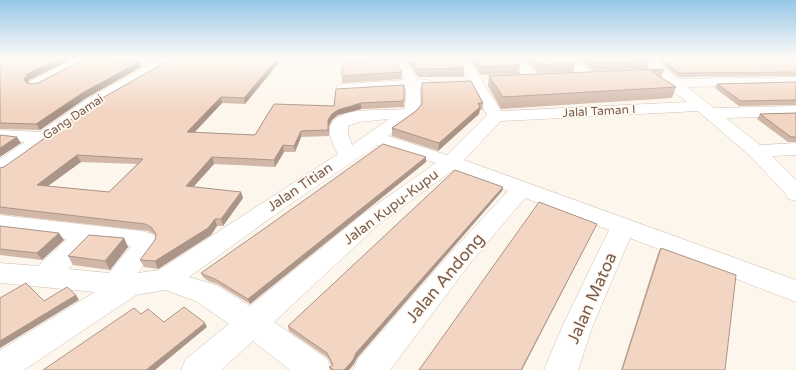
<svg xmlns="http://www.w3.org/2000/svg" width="796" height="370" font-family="'Varela Round',sans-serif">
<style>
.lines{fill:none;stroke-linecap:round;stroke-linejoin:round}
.minor-casing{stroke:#d1beb0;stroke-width:1}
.minor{fill:#fff;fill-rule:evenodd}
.wall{fill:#d1b7a8;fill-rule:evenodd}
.shaded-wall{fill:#aa9588}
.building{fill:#f3d5c3;stroke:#aa9588;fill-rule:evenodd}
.labels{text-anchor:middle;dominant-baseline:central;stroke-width:3.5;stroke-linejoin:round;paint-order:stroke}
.far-street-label{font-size:12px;fill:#7a5c4d;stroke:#fffaf3}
.street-label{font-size:14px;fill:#7a5c4d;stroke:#fffaf3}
.near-street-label{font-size:17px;fill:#7a5c4d;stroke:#fffaf3}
</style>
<rect width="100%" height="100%" fill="#fdf6ec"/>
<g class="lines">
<g class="minor-casing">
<g id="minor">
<path d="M76,58H175L174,61L99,105L7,172L0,174V159L25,142L0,140V130L40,132L87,99L146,66L87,62L40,87L35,88L30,87L28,84L30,81Z"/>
<path d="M392,58H404L417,79L429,80L431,83L429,86L420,88L421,110L419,113L388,136L447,155L487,115L456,58H468L501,111L687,102L667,86L639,58H652L677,79L796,77V85L687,87L714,108L796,106V116L726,118L760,145L796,143V155L772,156L796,180V201L788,199L785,193L749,155L698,111L501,121L464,160L796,280V302L630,238L593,325L578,370H544L563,325L609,230L525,198L471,262L390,370H353L358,359L453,250L508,191L453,170L379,224L274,322L327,359L332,370H290L253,341L221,370H181L186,359L229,324L196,301L165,290L136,295L24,370H0V350L95,292L0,283V263L38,266L67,239L0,231V215L142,231C150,233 154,234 158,241L157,246L138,273L159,270L338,154C334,147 328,136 330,127C336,109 368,110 384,110C390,109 399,111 405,108L406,88L343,92L338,91L336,88L338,85L343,84L404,80ZM389,119L352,145L348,134V126L359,122ZM377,145L436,163L363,214L250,306L216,285L189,277L286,207ZM93,242L131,246L109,273L68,269Z"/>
<path d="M508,58H521L538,76L540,79L538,82L533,83L528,82Z"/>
<path d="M561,58H574L596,77L594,80L589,81L584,80Z"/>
</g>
</g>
<use href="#minor" class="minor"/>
</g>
<g class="wall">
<path d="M0,58L29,80L28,83L33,84L139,62L141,67L86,98L40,130L0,129Z"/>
<path d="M405,58H459L464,68V77H418Z"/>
<path d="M470,58H514L520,65L519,74L481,75Z"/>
<path d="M523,58H569L575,63L573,72L538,73Z"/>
<path d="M576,58H647L650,60L647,69L593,71Z"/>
<path d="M658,58H796V76L678,77L657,60Z"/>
<path d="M282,59L245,104L222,103L195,132L255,135L334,106L404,85V107L361,109L338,115L332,120L329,126V136L301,137L295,152H284L275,167L214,164L193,187L243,198L223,226H217L211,235L158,269L144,267L140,260L155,240L156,236L154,234L148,231L0,214V168L4,167ZM81,162L137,164L109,192L48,186Z"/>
<path d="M664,70L661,77L676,87L672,98L501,109L488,86L489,76Z"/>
<path d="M402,72V79L342,83V76Z"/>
<path d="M796,82V105L739,106L715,88L717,84Z"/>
<path d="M422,83L483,103L482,110H480L479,114L438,151L392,136V128L416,111L422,104Z"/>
<path d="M796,113V142H788L757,119L760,114Z"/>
<path d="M426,157V162L250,304L217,284L208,281L203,277L201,273Z"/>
<path d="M503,187L502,191L357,358L354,364L349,370H330L329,367L332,366L328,358L289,331L288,326Z"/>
<path d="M0,226L64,240L42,260L0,255Z"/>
<path d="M124,238L128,247L110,270L73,265L68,256Z"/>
<path d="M661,248L725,370H621L658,253Z"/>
</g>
<g class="shaded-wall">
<path d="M61,58H74L29,80L27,85L24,80L27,74Z"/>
<path d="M278,58H281L282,59L245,104L244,98Z"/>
<path d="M139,62L141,67L86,98L40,130L36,124L84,92Z"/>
<path d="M221,97L222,103L189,138L187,132Z"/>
<path d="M361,103V109L338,115L332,120L329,126V136L328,120L332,114L338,110Z"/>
<path d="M480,107L479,114L438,151L439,143Z"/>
<path d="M301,131V137L295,152L294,146Z"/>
<path d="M17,137L21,143L0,157V148Z"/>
<path d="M283,145L284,152L275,167L274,160Z"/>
<path d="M77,155L81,162L41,191L37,185Z"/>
<path d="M212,157L214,164L188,193L186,186Z"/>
<path d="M426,157V162L250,304L248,299Z"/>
<path d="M503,187L502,191L357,358L354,364L349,370H344L356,353Z"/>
<path d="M241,192L243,198L223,226L221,219Z"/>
<path d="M215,219L217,226L211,235L158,269L155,261Z"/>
<path d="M597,224L595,228L522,370H521Z"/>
<path d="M59,233L64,240L42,260L37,253Z"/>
<path d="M124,238L128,247L110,270L105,261Z"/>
<path d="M76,295L79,300L0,348V341Z"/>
<path d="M205,323L207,327L155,370H146Z"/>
</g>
<g class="building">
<path d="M0,58H61L27,74L24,80L27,83L33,84L38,83L85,59L139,62L84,92L36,124L0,123Z"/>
<path d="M173,58H278L244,98L221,97L187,132L255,135L274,104L334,106L336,89L404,85V101L361,103L338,110L332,114L328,120V130L301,131L294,146L283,145L274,160L212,157L186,186L241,192L221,219H215L208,228L155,261L140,260L155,240L156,234L151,227L145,224L0,207V168L4,167L97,101ZM77,155L143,159L109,192L37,185Z"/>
<path d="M410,58H459L464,68L418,69Z"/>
<path d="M476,58H514L520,65L482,67Z"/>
<path d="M532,58H569L575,63L539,65Z"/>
<path d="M588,58H647L650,60L595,63Z"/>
<path d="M660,58H796V72L679,73Z"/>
<path d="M394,59L402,72L342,76V66H344L343,62Z"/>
<path d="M662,69L664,70L651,71L676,87L503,97L489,76Z"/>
<path d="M471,81L483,103H478L480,107L439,143L392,128L416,111L422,104V83Z"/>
<path d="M796,82V100L741,101L717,84Z"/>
<path d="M796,113V137H791L760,114Z"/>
<path d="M0,135L17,137L0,148Z"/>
<path d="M383,144L426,157L248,299L215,279L207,276L201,273L268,226Z"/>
<path d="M455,170L503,187L356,353L353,360L344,370H334L329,367L332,366L333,365L327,353L288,326Z"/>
<path d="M539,202L597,224L521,370H419Z"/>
<path d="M0,226L59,233L37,253L0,249Z"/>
<path d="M89,235L124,238L105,261L68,256Z"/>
<path d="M661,248L736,275L725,370H622Z"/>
<path d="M26,283L44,301L67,287L76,295L0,341V298Z"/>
<path d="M184,307L205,323L146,370H43L134,308L141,314L148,309L164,322Z"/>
</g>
<linearGradient id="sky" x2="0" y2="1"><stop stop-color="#97c7e8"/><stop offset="0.53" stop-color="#fefbf6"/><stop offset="1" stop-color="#fefbf6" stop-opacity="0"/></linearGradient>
<rect width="796" height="110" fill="url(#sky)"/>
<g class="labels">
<g class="far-street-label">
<text transform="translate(599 111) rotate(-3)">Jalal Taman I</text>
<text transform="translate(73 117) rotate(-34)">Gang Damai</text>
</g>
<g class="street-label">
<text transform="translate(300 187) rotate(-34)">Jalan Titian</text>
<text transform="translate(391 207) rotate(-37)">Jalan Kupu-Kupu</text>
</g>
<g class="near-street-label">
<text transform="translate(445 278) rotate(-50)">Jalan Andong</text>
<text transform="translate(592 298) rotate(-66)">Jalan Matoa</text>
</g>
</g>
</svg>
